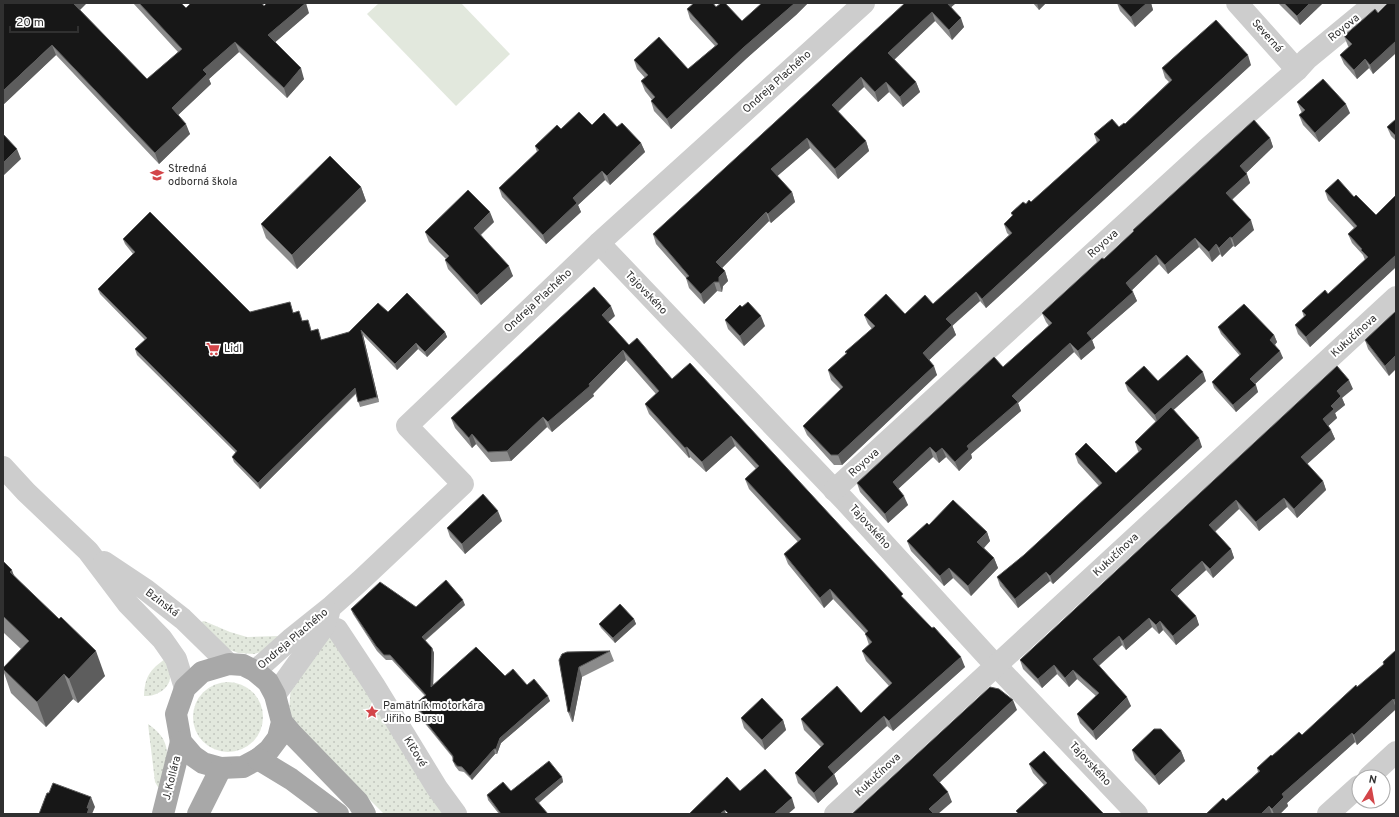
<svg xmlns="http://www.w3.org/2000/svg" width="1399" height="817" font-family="Overpass,sans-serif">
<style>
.grass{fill:url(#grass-dots)}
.pitch{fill:#e2e8dd}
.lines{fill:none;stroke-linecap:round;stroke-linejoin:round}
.minor{stroke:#cdcdcd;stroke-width:22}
.major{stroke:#a8a8a8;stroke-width:22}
.wall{fill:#8b8b8b}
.shaded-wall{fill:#5d5d5d}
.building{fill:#171717;stroke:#5d5d5d}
.labels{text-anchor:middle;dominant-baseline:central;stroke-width:4;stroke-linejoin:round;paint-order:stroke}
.street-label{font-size:11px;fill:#303030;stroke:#fff}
.poi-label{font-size:11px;fill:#303030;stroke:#fff;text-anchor:start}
</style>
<defs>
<pattern id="grass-dots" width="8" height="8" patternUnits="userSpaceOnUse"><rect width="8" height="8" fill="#e2e8dd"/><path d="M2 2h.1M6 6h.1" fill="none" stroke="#c2c7be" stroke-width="1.8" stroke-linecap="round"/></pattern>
</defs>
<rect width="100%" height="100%" fill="#fff"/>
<g class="grass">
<path d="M204,621L230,632L247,637L278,636L267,650L254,654L238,653L225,648L201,622Z"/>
<path d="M331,629L444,814H384L296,726L289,712L291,685Z"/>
<path d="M165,659C167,663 170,669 170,674C172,688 156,697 144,696C145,676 150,670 165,659Z"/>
<circle cx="228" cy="717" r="35"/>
<path d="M148,724C175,742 167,760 162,787H158L155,782Z"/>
</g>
<path class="pitch" d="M379,3H461L510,54L456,106L367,14Z"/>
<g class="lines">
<g class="minor">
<path d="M1237,3L1297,70"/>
<path d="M599,243L845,501L986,655L1137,814"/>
<path d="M3,467L26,492L88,551L128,604L162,639L176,659L185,688"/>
<path d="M834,490L1208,148L1297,70L1307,59L1375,3"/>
<path d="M104,562L146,590L183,619L229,664"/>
<path d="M337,629L374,685L437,788L456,814"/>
<path d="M255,671L292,638L332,606L360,581L463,484L407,426L599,243L864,3"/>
<path d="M275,695L323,628L329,613"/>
<path d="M1369,777L1396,752"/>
<path d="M835,814L1396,297"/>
<path d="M1328,814L1359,786"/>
</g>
<g class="major">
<path d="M282,722L278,738L269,750L258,759L243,767L221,768L203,763L193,756L181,742L176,714L185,688L202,672L229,664L243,665L255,671L268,682L275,695L282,722L292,734L358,802L365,814"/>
<path d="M258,759L291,779L338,814"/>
<path d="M163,814L181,742"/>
<path d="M198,814L221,768"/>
</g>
</g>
<g class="wall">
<path d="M133,3H181L186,8L264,6L309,13L275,42L304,79L287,98L239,52L209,79L211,84L178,115L190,134L159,164L56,55L3,105L80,10L147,79L178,52Z"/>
<path d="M762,3H808L796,15L747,58L671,129L654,111L651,101L652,100L645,91L641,81L645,78L637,69L634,60L688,69L715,46L690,19L687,9L716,7L742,21Z"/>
<path d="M905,3H956L951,7L964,27L952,40L935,21L894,59L916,82L920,92L903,107L889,92L878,102L864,87L838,112L866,141L869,151L838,179L810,148L777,176L792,192L795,202L771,223L769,221L722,268L725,271L728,281L723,286L722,292L717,291L704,304L689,288L686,278L656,244L653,234Z"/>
<path d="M1033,3H1046L1039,10Z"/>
<path d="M1117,3H1151L1153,10L1135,27L1120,11Z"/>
<path d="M1278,3H1323L1300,25Z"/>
<path d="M1396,3V53L1373,74L1369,68L1357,79L1344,64L1340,55L1349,47L1348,46L1344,36L1378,13Z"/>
<path d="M1251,65L986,308L980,301L952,325L956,335L929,360L937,375L842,465H834L807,435L803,426L841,390L831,380L828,370L846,354L845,352L872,329L868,324L864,315L905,314L933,304L1009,235L1007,233L1004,224L1012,216L1011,213L1026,204L1031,202L1097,143L1094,134L1119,127L1125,124L1169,82L1165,78L1162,68Z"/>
<path d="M1297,102L1350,113L1319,142L1303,125L1299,115L1302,113L1301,111Z"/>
<path d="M1396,119V141L1391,136L1387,127Z"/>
<path d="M592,125L617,127L641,143L645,152L610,185L605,180L578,205L581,212L546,244L502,197L499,188L537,152L535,146L561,129Z"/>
<path d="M1270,138L1273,147L1246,173L1250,183L1232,200L1254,230L1235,247L1233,246L1222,257L1220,254L1212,262L1199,247L1168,274L1159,264L1132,290L1133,292L1137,301L1092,340L1095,348L1081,360L1074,352L1018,403L1021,411L971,454L972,458L959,471L946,457L939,463L933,457L898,489L908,505L888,523L860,492L857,483L1003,367L1049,326L1046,322L1042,313L1104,259L1133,232V230Z"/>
<path d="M361,187L366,201L297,269L266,238L261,224Z"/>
<path d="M1325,191L1396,267L1310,347L1298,334L1295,325L1304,317L1302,311L1328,294L1365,260L1363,255L1352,243L1348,234L1354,228L1328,200Z"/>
<path d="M494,222L481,235L513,276L481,305L448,269L445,260L446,259L429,242L425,232Z"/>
<path d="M123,239L250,312L290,302L293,312L301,316L302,321L310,325L311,331L318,329L321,340L349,332L388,312L445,332L447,337L427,357L418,349L397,370L363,335L379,402L360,407L356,394L260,489L234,462L232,457L236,453L137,355L135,349L145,340L100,294L98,289L133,254L125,244Z"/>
<path d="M1396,311L1389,376L1368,349L1365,340Z"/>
<path d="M615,316L608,322L629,345L672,379L905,599L965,667L893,731L887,726L834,774L838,784L818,803L798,783L795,773L821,747L804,730L801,719L861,713L889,686L866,661L862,651L869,645L865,633L833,599L824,608L788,564L784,554L798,542L749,489L745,479L756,469L735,446L706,472L690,457L689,458L649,414L645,404L656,394L626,360L593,394L594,396L552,432L547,427L511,461L491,462L476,444L472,448L455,428L451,418Z"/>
<path d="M725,320L765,326L744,346L728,329Z"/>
<path d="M1218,327L1274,335L1277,342L1275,345L1283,358L1255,384L1258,392L1236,412L1214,388L1212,382L1240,356L1221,334Z"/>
<path d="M1158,381H1206L1173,410L1202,447L1053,584L1050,581L1018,608L1000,586L997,577L1024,555L1099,486L1078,463L1075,454L1116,473L1139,452L1138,451L1135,442L1156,422L1128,391L1125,383Z"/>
<path d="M1353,389L1342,398L1345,405L1335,413L1337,418L1328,426L1331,430L1335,439L1307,464L1323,481L1326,490L1297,518L1287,507L1259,531L1239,509L1215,532L1231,549L1234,558L1213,578L1206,570L1177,596L1196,616L1199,625L1176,645L1163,630L1159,634L1152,627L1126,650L1122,645L1099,666L1131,706L1096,740L1080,723L1077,714L1096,696L1077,679L1069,687L1057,674L1042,688L1023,669L1020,660Z"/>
<path d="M502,521L465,554L450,537L447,528Z"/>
<path d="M929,525L987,532L990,541L984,548L994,558L998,568L971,596L953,578L944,586L911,551L907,541Z"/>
<path d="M3,561L14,575L105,676L78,703L73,699L46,727L11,693L3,670V668L21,649L4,633H3Z"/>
<path d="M465,605L425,641L432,648L434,653L433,685L505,676L527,685L550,701L501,743L497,754H495L472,780L464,772L459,771L455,766L453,761V758L423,721L421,716L422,715L416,709L415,704L425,696L392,660H386L377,651L353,614L351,609Z"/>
<path d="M634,619L636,624L615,643L601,628L599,624Z"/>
<path d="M1396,650V709L1357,745L1355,742L1287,803L1288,806L1280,814H1206L1226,801L1258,772L1257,768L1272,756L1302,735L1384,665L1383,662Z"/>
<path d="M610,651L614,661L582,677L573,722H572L568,712L559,660Z"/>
<path d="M741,718L783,720L786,730L765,750L744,728Z"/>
<path d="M1132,750L1181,751L1185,761L1159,785L1135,760Z"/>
<path d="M1029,764L1099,809L1104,814H1018L1016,811L1044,785L1033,773Z"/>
<path d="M562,777L563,782L539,803L548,814H499L488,800L487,795L511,791Z"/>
</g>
<g class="shaded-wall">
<path d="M73,3H87L77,13Z"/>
<path d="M306,3L309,13L272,45L268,35Z"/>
<path d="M795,3H808L796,15L747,58L671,129L667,119L743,48Z"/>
<path d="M946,3H956L948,10Z"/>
<path d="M1037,3H1046L1039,10Z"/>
<path d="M1147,3H1151L1153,10L1135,27L1131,17Z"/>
<path d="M1310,3H1323L1300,25L1297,16Z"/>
<path d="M932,12L935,21L892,62L888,53Z"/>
<path d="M961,18L964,27L952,40L949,30Z"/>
<path d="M1396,41V53L1373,74L1370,65Z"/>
<path d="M235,42L239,52L209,79L211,84L175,118L172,108L203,70Z"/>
<path d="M52,45L56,55L3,105V91Z"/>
<path d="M1248,55L1251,65L986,308L982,299Z"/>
<path d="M1365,59L1369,68L1357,79L1354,70Z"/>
<path d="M301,68L304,79L287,98L284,88Z"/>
<path d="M861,77L864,87L835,114L832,105Z"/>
<path d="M886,82L889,92L878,102L875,92Z"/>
<path d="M916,82L920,92L903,107L900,97Z"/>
<path d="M1346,104L1350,113L1319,142L1315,133Z"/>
<path d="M186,124L190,134L159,164L155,153Z"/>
<path d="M807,138L810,148L774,179L771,169Z"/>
<path d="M1270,138L1273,147L1244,175L1240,166Z"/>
<path d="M866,141L869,151L838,179L835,169Z"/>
<path d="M641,143L645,152L610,185L607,176Z"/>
<path d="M17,149L21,159L3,176V163Z"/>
<path d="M602,171L605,180L578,205L581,212L546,244L543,235L573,198Z"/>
<path d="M1247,174L1250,183L1229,202L1226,193Z"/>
<path d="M361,187L366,201L297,269L292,255Z"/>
<path d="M792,192L795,202L771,223L768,214Z"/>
<path d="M490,212L494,222L478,237L474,228Z"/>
<path d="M766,212L769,221L719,271L716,262Z"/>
<path d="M1251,220L1254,230L1235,247L1232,238Z"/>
<path d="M1230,237L1233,246L1222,257L1219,248Z"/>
<path d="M1195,238L1199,247L1168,274L1165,265Z"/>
<path d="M1216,244L1220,254L1212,262L1209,252Z"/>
<path d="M1156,255L1159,264L1129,293L1126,283Z"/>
<path d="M1396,255V267L1310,347L1306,337Z"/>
<path d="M509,266L513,276L481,305L477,295Z"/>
<path d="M725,271L728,281L723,286L722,292L719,282V277Z"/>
<path d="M714,282L717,291L704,304L701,294Z"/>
<path d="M976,292L980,301L950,328L946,319Z"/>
<path d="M1133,292L1137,301L1092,340L1095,348L1081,360L1078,351L1087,333Z"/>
<path d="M611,306L615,316L605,325L602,315Z"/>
<path d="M761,316L765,326L744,346L740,336Z"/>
<path d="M952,325L956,335L926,363L923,353Z"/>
<path d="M361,330L363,335L379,402L377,397Z"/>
<path d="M445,332L447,337L427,357L425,352Z"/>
<path d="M1274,335L1277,342L1273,347L1270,340Z"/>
<path d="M416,343L418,349L397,370L395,364Z"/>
<path d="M1070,343L1074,352L1018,403L1021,411L971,454L972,458L959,471L955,462L967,446L1012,396Z"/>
<path d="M623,350L626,360L593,394L594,396L552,432L548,422L589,384Z"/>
<path d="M1280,351L1283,358L1253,386L1250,379Z"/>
<path d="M1396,355V369L1389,376L1385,366Z"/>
<path d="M934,366L937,375L842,465L838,455Z"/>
<path d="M1203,372L1206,381L1158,424L1155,415Z"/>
<path d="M1349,380L1353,389L1342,398L1345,405L1335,413L1337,418L1326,428L1323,419L1331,406L1337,391Z"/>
<path d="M1256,385L1258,392L1236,412L1233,405Z"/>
<path d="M355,388L356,393L260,489L258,483Z"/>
<path d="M543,417L547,427L511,461L507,451Z"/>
<path d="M1331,430L1335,439L1305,466L1301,457Z"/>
<path d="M472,434L476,444L472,448L469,438Z"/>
<path d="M731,436L735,446L706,472L702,462Z"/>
<path d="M1199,438L1202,447L1053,584L1050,576Z"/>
<path d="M687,447L690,457L689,458L685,448Z"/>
<path d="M930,447L933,457L896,491L893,482Z"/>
<path d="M942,448L946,457L939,463L936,453Z"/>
<path d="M1323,481L1326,490L1297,518L1294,509Z"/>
<path d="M904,496L908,505L888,523L885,514Z"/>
<path d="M1284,498L1287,507L1259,531L1256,522Z"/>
<path d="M1236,500L1239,509L1212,534L1209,525Z"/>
<path d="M498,511L502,521L465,554L462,544Z"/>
<path d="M987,532L990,541L981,551L977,542Z"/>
<path d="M1231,549L1234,558L1213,578L1210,569Z"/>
<path d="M994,558L998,568L971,596L968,586Z"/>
<path d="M1202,561L1206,570L1174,599L1171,590Z"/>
<path d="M949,568L953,578L944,586L940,576Z"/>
<path d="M12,570L20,594L10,572Z"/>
<path d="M1046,572L1050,581L1018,608L1015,599Z"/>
<path d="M830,589L833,599L824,608L820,598Z"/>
<path d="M463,600L465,605L423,642L422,637Z"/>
<path d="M1196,616L1199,625L1176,645L1173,636Z"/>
<path d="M1149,618L1152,627L1126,650L1123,641Z"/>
<path d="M634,619L636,624L615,643L613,638Z"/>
<path d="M1160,621L1163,630L1159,634L1156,625Z"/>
<path d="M1119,636L1122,645L1096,668L1093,659Z"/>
<path d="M432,648L434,653L433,692L431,687Z"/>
<path d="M96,651L105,676L78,703L69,679Z"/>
<path d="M961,657L965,667L893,731L889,721Z"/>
<path d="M1054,665L1057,674L1042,688L1038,679Z"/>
<path d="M579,667L582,677L573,722L570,712Z"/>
<path d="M1073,670L1077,679L1069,687L1065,678Z"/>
<path d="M64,674L73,699L46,727L37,702Z"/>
<path d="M548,696L550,701L501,743L497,754L496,749L500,738Z"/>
<path d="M1127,697L1131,706L1096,740L1093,731Z"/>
<path d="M1396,698V707L1394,700Z"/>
<path d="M1393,699L1396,709L1357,745L1354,735Z"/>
<path d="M1013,700L1017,710L937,785L933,775Z"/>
<path d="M884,716L887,726L834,774L838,784L818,803L814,793L828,767Z"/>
<path d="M783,720L786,730L765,750L762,740Z"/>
<path d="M1352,733L1355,742L1287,803L1288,806L1280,814H1274L1272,809L1282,794Z"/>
<path d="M494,749L495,754L472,780L470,776Z"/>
<path d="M1181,751L1185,761L1159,785L1155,776Z"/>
<path d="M562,777L563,782L537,804L535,799Z"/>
<path d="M948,792L952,802L938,814H931L929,809Z"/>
<path d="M91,797L95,807L92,814H87V808Z"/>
<path d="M792,798L795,808L788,814H774Z"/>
<path d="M1269,806L1272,814H1261Z"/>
<path d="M725,810L726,814H720Z"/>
</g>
<g class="building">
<path d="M3,3H73L147,79L182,49L139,3H181L186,8L191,3H262L264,6L267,3H306L268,35L301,68L284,88L235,42L203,70L207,74L172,108L186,124L155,153L52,45L3,91Z"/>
<path d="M694,3H713L716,7L721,3H725L742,21L762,3H795L743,48L667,119L651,101L655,97L641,81L648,75L634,60L659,37L688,69L718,44L687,9Z"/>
<path d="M905,3H947L961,18L949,30L932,12L888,53L916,82L900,97L886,82L875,92L861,77L832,105L866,141L835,169L807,138L771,169L792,192L768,214L766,212L716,262L725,271L719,277V282H714L701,294L686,278L689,276L653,234Z"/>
<path d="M1118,3H1147L1131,17Z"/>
<path d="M1284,3H1310L1297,16Z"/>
<path d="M1388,3H1396V41L1370,65L1365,59L1354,70L1340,55L1352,44L1344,36L1375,9L1378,13Z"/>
<path d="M1216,20L1248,55L982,299L976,292L946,319L952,325L923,353L934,366L838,455H831L803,426L843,387L828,370L847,353L845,352L875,326L864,315L886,294L905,314L925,295L933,304L1012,233L1004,224L1013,215L1011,213L1023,202L1026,204L1029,200L1031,202L1100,140L1094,134L1112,119L1119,127L1124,123L1125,124L1172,80L1162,68Z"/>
<path d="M1323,79L1346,104L1315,133L1299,115L1305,110L1297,102Z"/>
<path d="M579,112L592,125L604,113L617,127L622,123L641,143L607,176L602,171L573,198L577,203L543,235L499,188L539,150L535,146L557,125L561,129Z"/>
<path d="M1396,119V136L1387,127Z"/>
<path d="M1254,120L1270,138L1240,166L1247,174L1226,193L1251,220L1232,238L1230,237L1219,248L1216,244L1209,252L1195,238L1165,265L1156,255L1126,283L1133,292L1087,333L1092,339L1078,351L1070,343L1012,396L1018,402L967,446L969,449L955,462L942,448L936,453L930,447L893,482L904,496L885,514L857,483L994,357L1003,367L1052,323L1042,313L1102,258L1104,259L1134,231L1133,230Z"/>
<path d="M3,134L17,149L3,163Z"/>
<path d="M330,156L361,187L292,255L261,224Z"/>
<path d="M1338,179L1354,197L1356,195L1376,215L1396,195V255L1306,337L1295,325L1306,315L1302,311L1325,290L1328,294L1368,257L1361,250L1362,249L1348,234L1357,226L1325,191Z"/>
<path d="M468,190L490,212L474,228L509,266L477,295L445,260L449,256L425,232Z"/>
<path d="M150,212L250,312L290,302L293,313L299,311L302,321L308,320L311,331L318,329L321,340L349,332L378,303L388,312L407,293L445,332L425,352L416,343L395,364L361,330L377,397L358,402L355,388L258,483L232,457L237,451L135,349L147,338L98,289L135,252L123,239Z"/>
<path d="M594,287L611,306L602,315L629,345L637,338L672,379L690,363L881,570L903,594L901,596L932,628L934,627L961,657L889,721L884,716L828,767L834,774L814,793L795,773L824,744L801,719L837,686L861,713L892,683L862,651L872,642L865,634L868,631L830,589L820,598L784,554L801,539L745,479L759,466L731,436L702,462L687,447L685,448L645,404L659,391L623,350L589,384L590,386L548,422L543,417L507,451L488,452L472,434L469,438L451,418Z"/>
<path d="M748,302L761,316L740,336L725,320L740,305L742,307Z"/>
<path d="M1244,304L1274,335L1270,340L1280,351L1250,379L1256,385L1233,405L1212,382L1241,354L1218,327Z"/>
<path d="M1396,311V355L1385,366L1365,340Z"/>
<path d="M1187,355L1203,372L1155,415L1125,383L1144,366L1158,381Z"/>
<path d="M1337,366L1349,380L1337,391L1341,396L1331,406L1334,409L1323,419L1331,430L1301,457L1323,481L1294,509L1284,498L1256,522L1236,500L1209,525L1231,549L1210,569L1202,561L1171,590L1196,616L1173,636L1160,621L1156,625L1149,618L1123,641L1119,636L1093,659L1127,697L1093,731L1077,714L1099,693L1073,670L1065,678L1054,665L1038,679L1020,660Z"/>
<path d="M1171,407L1199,438L1050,576L1046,572L1015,599L997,577L1024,555L1102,483L1075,454L1086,443L1116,473L1142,449L1135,442Z"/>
<path d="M483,494L498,511L462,544L447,528Z"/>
<path d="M953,500L987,532L977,542L994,558L968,586L949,568L940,576L907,541L927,523L929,525Z"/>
<path d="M3,561L12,570L10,572L59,619L61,617L96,651L69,679L64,674L37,702L3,669V668L29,641L3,616Z"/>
<path d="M446,580L463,600L422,637L432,648L431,687L476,647L505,676L513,669L527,685L534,679L548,696L500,738L496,749H494L470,776L462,767L457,766L453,761V756L421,716L423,714L415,704L426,695L390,655H384L376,646L351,609L380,582L416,607Z"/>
<path d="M620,604L634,619L613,638L599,624Z"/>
<path d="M1396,650V698L1394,700L1393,699L1354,735L1352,733L1282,794L1284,797L1272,809L1269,806L1261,814H1206L1223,798L1226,801L1260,771L1257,768L1271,755L1272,756L1299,732L1302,735L1356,685L1357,687L1384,664L1383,662Z"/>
<path d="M610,651L579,667L570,712H568L559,660L562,654L567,652Z"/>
<path d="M990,687L999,689L1013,700L933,775L948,792L929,809L934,814H852Z"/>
<path d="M762,698L783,720L762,740L741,718Z"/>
<path d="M1154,729H1161L1181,751L1155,776L1132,750Z"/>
<path d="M1044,751L1099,809L1104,814H1019L1016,811L1047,783L1029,764Z"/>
<path d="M549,761L562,777L535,799L548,814H501L487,795L503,782L511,791Z"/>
<path d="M765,769L792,798L774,814H729L725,810L720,814H691L690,813L727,777L740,791Z"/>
<path d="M53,783L91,797L87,808H89L87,814H39L47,793H49Z"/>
</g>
<defs>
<g id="university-bare" transform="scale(1.08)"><path d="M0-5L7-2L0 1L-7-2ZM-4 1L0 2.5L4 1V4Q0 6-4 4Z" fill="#d34549" stroke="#fff" stroke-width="2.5" paint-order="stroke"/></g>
<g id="supermarket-bare" transform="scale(1.08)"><path d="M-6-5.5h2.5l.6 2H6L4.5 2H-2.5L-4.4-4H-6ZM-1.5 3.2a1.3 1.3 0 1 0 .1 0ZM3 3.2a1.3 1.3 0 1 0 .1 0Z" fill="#d34549" stroke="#fff" stroke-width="2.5" paint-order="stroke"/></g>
<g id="sight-bare" transform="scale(1.08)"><path d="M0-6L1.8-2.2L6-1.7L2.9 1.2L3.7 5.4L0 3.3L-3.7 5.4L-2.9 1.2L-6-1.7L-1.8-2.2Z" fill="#d34549" stroke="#fff" stroke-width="2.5" paint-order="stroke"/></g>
</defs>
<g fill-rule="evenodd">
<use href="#university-bare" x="157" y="175"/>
<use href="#supermarket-bare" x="213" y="349"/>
<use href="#sight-bare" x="372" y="712"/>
</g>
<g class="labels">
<g class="street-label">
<text transform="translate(1344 28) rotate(-39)">Royova</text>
<text transform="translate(1267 36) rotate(48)">Severná</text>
<text transform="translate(777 82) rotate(-42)">Ondreja Plachého</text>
<text transform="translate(1103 244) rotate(-42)">Royova</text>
<text transform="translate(646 293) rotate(46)">Tajovského</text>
<text transform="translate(538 301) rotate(-43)">Ondreja Plachého</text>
<text transform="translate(1354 336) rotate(-42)">Kukučínova</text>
<text transform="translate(864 463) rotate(-42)">Royova</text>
<text transform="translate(870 527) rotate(48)">Tajovského</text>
<text transform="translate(1116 555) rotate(-43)">Kukučínova</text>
<text transform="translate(162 603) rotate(37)">Bzinská</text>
<text transform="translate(293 639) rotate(-40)">Ondreja Plachého</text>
<text transform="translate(415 752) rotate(59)">Klčové</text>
<text transform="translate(1090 764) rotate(47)">Tajovského</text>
<text transform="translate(878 775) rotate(-43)">Kukučínova</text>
<text transform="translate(172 778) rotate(-76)">J. Kollára</text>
</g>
<g class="poi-label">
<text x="168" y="169">Stredná<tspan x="168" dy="13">odborná škola</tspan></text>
<text x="224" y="349">Lidl</text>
<text x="383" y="706">Pamätník motorkára<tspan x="383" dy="13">Jiřiho Bursu</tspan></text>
</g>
</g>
<rect width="1399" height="817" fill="none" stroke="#303030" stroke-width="8"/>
<g transform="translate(1371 789) rotate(11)"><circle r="19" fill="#ffffff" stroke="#acacac"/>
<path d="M0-3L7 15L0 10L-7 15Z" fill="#d34549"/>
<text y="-6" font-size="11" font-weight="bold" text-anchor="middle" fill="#303030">N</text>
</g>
<path d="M10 26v6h68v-6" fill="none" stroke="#303030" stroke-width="2"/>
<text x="16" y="26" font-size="12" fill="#303030" stroke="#ffffff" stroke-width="3" paint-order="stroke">20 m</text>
</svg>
